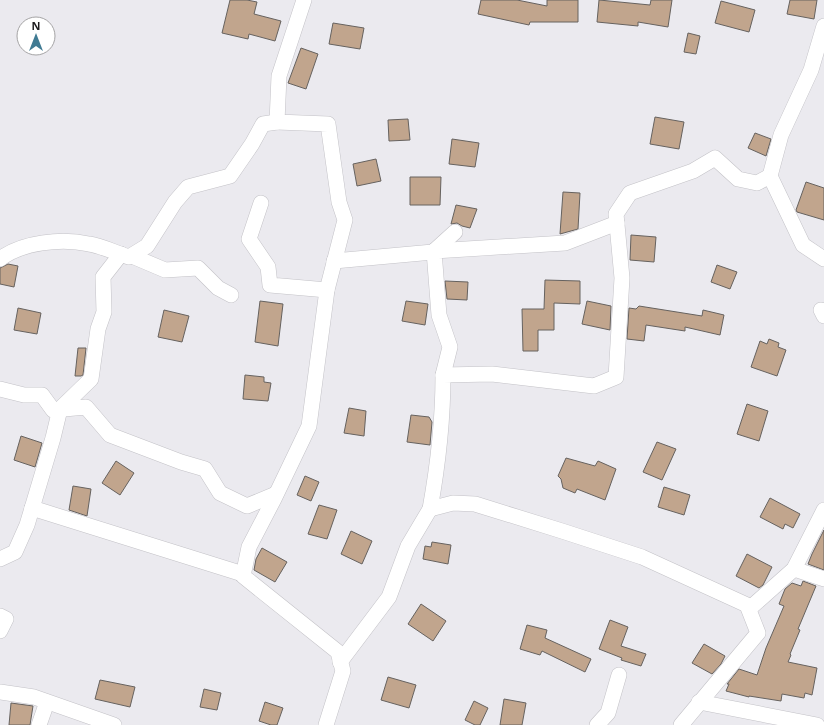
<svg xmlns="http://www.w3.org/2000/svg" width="824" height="725" font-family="'Open Sans',sans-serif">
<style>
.building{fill:#c1a58d;stroke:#66625f}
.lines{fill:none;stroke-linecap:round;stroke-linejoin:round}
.street-casing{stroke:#c3c2c7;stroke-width:16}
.street{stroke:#fff;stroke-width:15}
</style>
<rect width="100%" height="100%" fill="#ebeaef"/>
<g class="building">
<path d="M230,0H247L257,2L254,14L281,21L275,41L249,34L248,39L222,33Z"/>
<path d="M481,0H517L547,6V0H578V22H530L529,25L478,14Z"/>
<path d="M599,0L650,5L651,0H672L668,27L638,22V26L597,22Z"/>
<path d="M790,0H817L814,19L787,14Z"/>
<path d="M721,1L755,10L749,32L715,23Z"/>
<path d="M333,23L364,28L360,49L329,44Z"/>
<path d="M688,33L700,36L696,54L684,52Z"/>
<path d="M301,48L318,54L306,89L288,83Z"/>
<path d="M655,117L684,122L679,149L650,144Z"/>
<path d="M408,119L410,140L389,141L388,120Z"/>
<path d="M755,133L771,139L766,156L748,148Z"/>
<path d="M452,139L479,143L475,167L449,164Z"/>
<path d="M376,159L381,181L357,186L353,164Z"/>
<path d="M410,177H441L440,205H410Z"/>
<path d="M806,182L824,188V220L797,212L796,210Z"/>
<path d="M563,192L580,193L578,229L560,234Z"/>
<path d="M456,205L477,209L470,228L462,226L457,223L451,224Z"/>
<path d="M631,235L656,237L654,262L630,260Z"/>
<path d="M8,264L18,266L14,287L0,284V268Z"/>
<path d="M717,265L737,272L730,289L711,282Z"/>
<path d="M545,280L580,281V304L554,303V330H538V351H523L522,309H544Z"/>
<path d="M445,281L468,282L467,300L447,299Z"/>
<path d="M260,301L283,304L278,346L255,342Z"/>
<path d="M406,301L428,304L425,325L402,321Z"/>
<path d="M587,301L611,306L610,330L582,324Z"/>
<path d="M639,306L702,316L703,310L724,315L720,335L685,327V331L646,325L644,341L627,339L629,308L636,309Z"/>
<path d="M18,308L41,313L37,334L14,330Z"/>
<path d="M164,310L189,316L182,342L158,337Z"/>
<path d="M769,339L779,343L778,347L786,350L777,376L751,367L760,341L767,344Z"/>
<path d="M78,348H86L83,375L81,376H75Z"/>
<path d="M245,375L264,377V382L271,383L268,401L243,399Z"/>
<path d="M747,404L768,411L759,441L737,434Z"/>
<path d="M349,408L366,411L364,436L344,433Z"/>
<path d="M411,415L429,417L432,422L430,445L407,442Z"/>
<path d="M21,436L42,443L35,467L14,460Z"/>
<path d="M657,442L676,449L662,480L643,472Z"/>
<path d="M566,458L595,466L598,461L616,469L605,500L577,489L575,493L563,488L561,479L558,476Z"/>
<path d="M116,461L134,473L120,495L102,483Z"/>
<path d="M305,476L319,482L311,501L297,495Z"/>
<path d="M73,486L91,489L87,516L69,510Z"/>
<path d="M664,487L690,495L684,515L658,507Z"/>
<path d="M770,498L800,514L793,528L785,524L783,529L760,517Z"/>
<path d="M319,505L337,510L327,539L308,534Z"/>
<path d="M824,530V570L808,564L812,554Z"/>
<path d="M351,531L372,541L362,564L341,554Z"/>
<path d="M432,542L451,545L448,564L423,559L425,546L431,547Z"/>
<path d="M262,548L287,562L275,582L254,570L256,559Z"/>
<path d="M747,554L772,567L763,585L759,588L736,576Z"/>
<path d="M803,581L816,586L798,629L800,630L790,654L791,655L788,662L817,668L812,695L805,693L804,698L782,694L781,701L749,696V697L726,691L729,684H727L739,669L757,675L766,648L784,606L779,604L785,589L792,583L801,586Z"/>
<path d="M421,604L446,621L433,641L408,624Z"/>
<path d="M610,620L628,627L621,646L646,654L641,666L621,660L622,658L599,649Z"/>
<path d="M527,625L547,630L545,638L591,659L585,672L542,651L540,655L520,649Z"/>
<path d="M704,644L725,656L721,664L712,674L692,663Z"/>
<path d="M388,677L416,685L409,708L381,700Z"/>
<path d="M100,680L135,687L130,707L95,699Z"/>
<path d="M204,689L221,693L217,710L200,707Z"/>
<path d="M504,699L526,703L522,725H500Z"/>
<path d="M474,701L488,708L480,725H475L465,720Z"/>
<path d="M265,702L283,708L277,725H271L259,721Z"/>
<path d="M11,703L33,706L30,725H9Z"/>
</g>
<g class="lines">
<g class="street-casing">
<g id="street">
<path d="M304,0L279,76L277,122L328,124L339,202L345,220L327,290L309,426L274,499L249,547L243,576L338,652L343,671L326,725"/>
<path d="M824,26L811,70L781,135L770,176L803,245L824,259"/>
<path d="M261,203L249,239L268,267L270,285L327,290"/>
<path d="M132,256L165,270L198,268L218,288L231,295"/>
<path d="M0,259C22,242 62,238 89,244C102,246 116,253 129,257L147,246L175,202L188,187L230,176L252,144L263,124L277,122"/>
<path d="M334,261L433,252L455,232"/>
<path d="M821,310L824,316"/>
<path d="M443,375L450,347L439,315L434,251L565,243L617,223"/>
<path d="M0,389L24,395H42L53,410L86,407L110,435L181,462L205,469L220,493L247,506L276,494"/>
<path d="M32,508L243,574"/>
<path d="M0,559L15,552L27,525L53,438L60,409L91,379L98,329L104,312L103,277L121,254"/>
<path d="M794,569L824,579"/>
<path d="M749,609L794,569L824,510"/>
<path d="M0,616L6,619L0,631"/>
<path d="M340,662L389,597L408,546L430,509"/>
<path d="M0,692L34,697L114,725"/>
<path d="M699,702L817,725"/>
<path d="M39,725L47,702"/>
<path d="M597,725L608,713L619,675"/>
<path d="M681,725L758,633L747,605L642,557L562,531L475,504L453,503L430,509C438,465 443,420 443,375L492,374L594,386L616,377L622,278L616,214L630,193L693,171L715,158L738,179L757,183L770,176"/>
</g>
</g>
<use href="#street" class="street"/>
</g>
<g transform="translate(36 36)"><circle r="19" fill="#ffffff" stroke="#a5a4a5"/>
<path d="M0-3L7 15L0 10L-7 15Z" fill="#407b93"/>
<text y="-6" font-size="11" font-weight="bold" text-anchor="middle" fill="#1d1c1e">N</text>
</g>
</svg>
